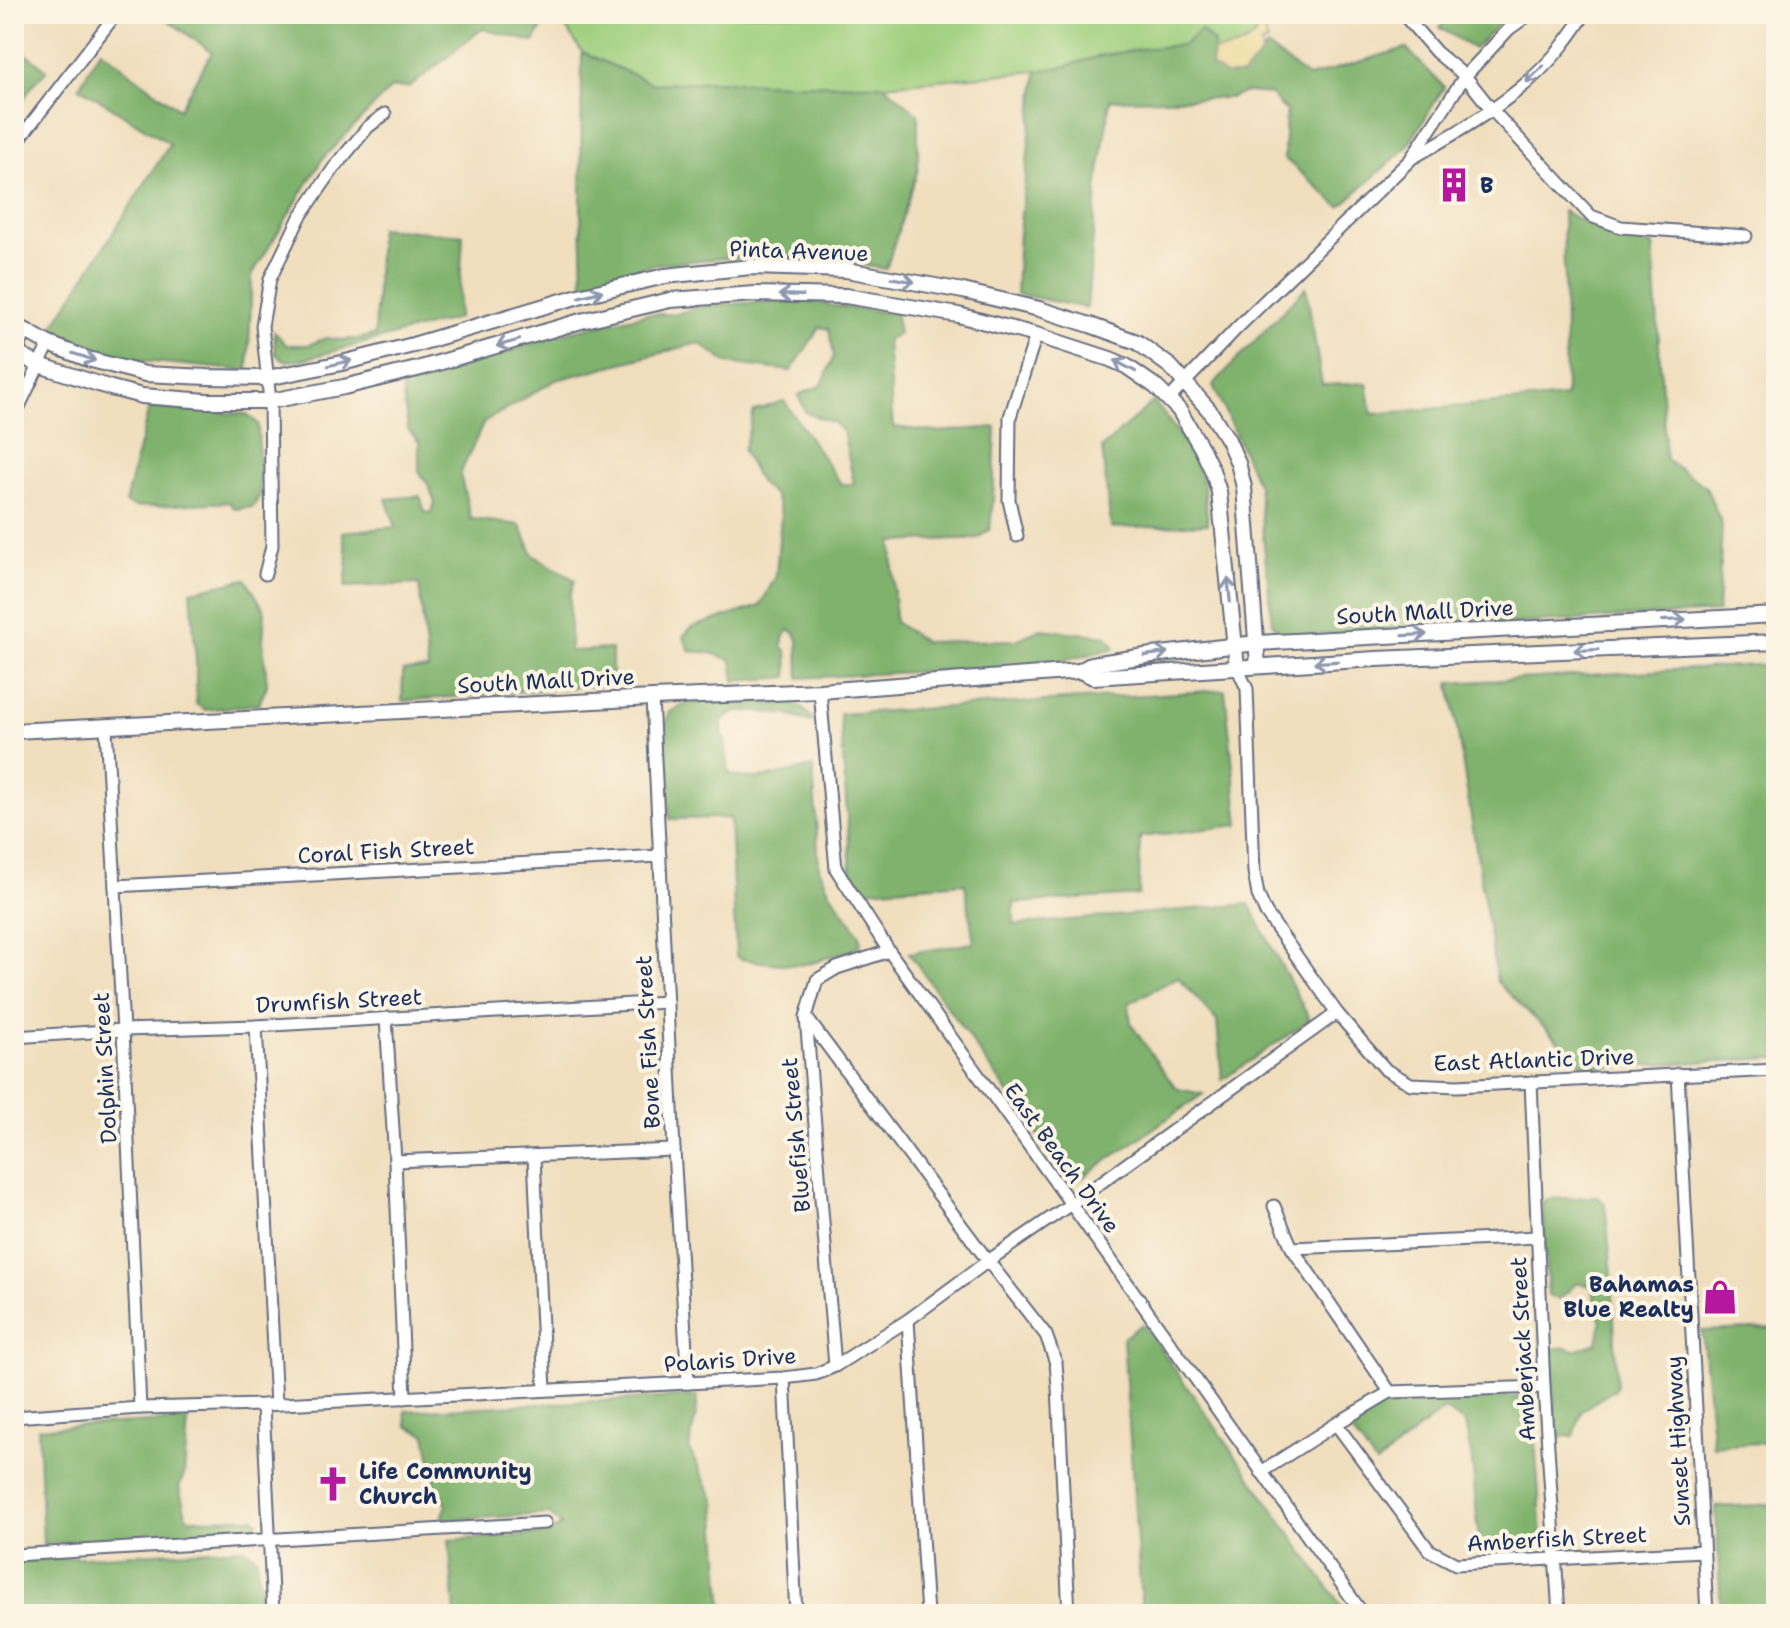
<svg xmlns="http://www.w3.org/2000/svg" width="1790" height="1628" font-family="'Shantell Sans',sans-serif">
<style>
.green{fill:#9fcf7d;stroke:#5d7f6e;stroke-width:2}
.forest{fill:#7fb26c;stroke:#4d7065;stroke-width:2}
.sand{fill:#eeda9e;stroke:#84847e;stroke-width:2}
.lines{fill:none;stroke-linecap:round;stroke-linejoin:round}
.minor-casing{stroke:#666c7f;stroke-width:15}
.tertiary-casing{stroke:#666c7f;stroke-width:18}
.minor{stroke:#fff;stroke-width:11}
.tertiary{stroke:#fff;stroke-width:14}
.oneway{stroke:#8d97ae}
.labels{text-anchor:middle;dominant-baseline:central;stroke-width:8;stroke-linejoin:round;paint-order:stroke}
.poi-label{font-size:22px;font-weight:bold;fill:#1b2f5e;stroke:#fcf5e5;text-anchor:start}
.street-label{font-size:22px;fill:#1b2f5e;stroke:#fcf5e5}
</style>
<rect width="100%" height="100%" fill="#fcf5e5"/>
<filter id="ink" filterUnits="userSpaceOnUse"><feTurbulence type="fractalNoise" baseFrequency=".0125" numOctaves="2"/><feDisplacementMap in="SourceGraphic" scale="16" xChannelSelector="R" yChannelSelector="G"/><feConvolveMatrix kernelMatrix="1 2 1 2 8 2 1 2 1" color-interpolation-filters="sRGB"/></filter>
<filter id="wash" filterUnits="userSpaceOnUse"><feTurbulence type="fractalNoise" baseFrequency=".006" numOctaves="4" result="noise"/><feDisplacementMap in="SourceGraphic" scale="32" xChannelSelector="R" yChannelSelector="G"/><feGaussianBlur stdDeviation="1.8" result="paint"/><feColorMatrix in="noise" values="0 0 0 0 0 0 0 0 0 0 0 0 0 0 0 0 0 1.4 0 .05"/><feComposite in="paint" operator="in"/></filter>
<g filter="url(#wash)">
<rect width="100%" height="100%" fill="#f0debd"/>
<path class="green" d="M557,14H1250L1251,23L1256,34C1244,48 1231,50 1213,51L1214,43L1140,49L1100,56L1063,67L1037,71L884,85L787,84L717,81L653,84L582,52Z"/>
<g class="forest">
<path d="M159,14H549L534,42L482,29L410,87L391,88L323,158L252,275L248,371L142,361L47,336L170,144L79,87L100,50L179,109L212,52Z"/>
<path d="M1449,14H1509L1474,49L1440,28Z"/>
<path d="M1201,30L1214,43L1211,66L1243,74L1267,47L1308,77L1406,48L1444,87L1408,146L1340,207L1284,158L1286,111L1270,94L1247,92L1229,98L1110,100L1097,189L1087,308L1016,294L1019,232L1037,71L1063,67L1100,56L1140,49L1183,45Z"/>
<path d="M14,44L47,70L32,86L14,114Z"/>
<path d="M582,52L653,84L717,81L787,84L884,85L918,114V169L886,269L827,259L728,258L656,264L583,285L581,214Z"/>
<path d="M1563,211L1610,237L1653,245L1666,460L1706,487L1722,525L1718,612L1284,636L1272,623L1258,485L1213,385L1306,287L1322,385L1367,383L1372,414L1566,397Z"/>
<path d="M379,228L463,235L458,318L301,360L284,361L275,353L274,331L286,345H308L326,338L340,340L356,339L375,335Z"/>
<path d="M807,299L833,306L895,313L899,333L887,340L893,427L936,432L996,427L993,499L990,529L978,538L892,542L895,622L925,642L1016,640L1041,629L1107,636L1115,648L1047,665L799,678L798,640L795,633L789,630L783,638L782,646L787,652L788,677L735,681L732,660L711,653L690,651L683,636L693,627L760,606L776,576L781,514L775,496L760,483L743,451L754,411L784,401L841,484H854L843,431L835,423L806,413L798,395L822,385L834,356L829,329L820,327L791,371L727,363L699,343L556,380L484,422L460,474L471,519L520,525L533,555L575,580L570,595V651L612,649V674L604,685L402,701L403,671L428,669L419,584L345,587L348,559L342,532L396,527L386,499L420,496L425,512L431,513L435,503L428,484L419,472V442L408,429L402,388L564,333L647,314H676L703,306Z"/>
<path d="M1154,401L1190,449L1204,486L1208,524L1111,528L1102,448Z"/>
<path d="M149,408L247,414L258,424L260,495L253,507L235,509L229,502L136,507L125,503Z"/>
<path d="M246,579L265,611L263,640L267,685L259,704L205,710L196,704V661L191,591Z"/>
<path d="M1772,664L1776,719V1058L1586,1068L1497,982L1450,683Z"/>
<path d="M1225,690L1239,825L1140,837L1139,895L1014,903V925L1249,904L1310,1020L1222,1080L1217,1021L1178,977L1129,1003L1131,1024L1165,1074L1178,1089L1203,1094L1073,1184L909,953L974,943L965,883L865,890L851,871L840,714Z"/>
<path d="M789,702L801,707L812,718L811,722L785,714L746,711H738L723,719C720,729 724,736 726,746C727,756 727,764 729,773C749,785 791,772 813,767L819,868L830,892L860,935L861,944C852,952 842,953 831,956C827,957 823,959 819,961C795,969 764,962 740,959L736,956L730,818L670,819L664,737L661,734L670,712L686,703Z"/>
<path d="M1598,1197L1605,1204L1612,1274L1617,1388L1582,1410L1574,1436H1564L1556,1442L1552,1349L1566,1347L1574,1350L1597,1343L1601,1323L1591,1286L1577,1283L1559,1299L1548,1296L1542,1202L1548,1199Z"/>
<path d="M1143,1324L1347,1614H1142L1123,1338Z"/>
<path d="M1776,1328V1445L1775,1442L1713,1446L1702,1331Z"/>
<path d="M697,1396V1408L689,1449L715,1501L723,1614H455L449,1540L548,1534L561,1525L550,1514L441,1520L447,1505L436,1487L426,1435L407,1426L405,1411Z"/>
<path d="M1471,1397H1524L1533,1412L1542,1537C1527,1555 1502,1550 1480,1551L1472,1460L1465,1423L1444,1409L1376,1464L1351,1430L1354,1416L1387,1402Z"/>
<path d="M188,1420L184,1475L179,1487L186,1515L189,1519L254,1518L258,1522L256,1531L43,1544L38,1428Z"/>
<path d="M1776,1504V1614H1721L1716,1507Z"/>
<path d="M244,1548L257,1557L261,1614H14V1561Z"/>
</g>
<path class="sand" d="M1250,14H1260L1268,42L1261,44L1262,53L1243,75H1226L1211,66L1213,51C1231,50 1244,48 1256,34L1251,23Z"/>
</g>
<g filter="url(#ink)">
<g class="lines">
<g class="minor-casing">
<g id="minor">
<path d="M1403,14L1436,52L1465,76L1492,110L1591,216L1621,227L1746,236"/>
<path d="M14,146L116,14"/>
<path d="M1414,157C1468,126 1524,95 1563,45C1570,35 1579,25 1584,14"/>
<path d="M14,360L26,331"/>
<path d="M1169,399L1237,328L1410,160L1465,76L1509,29L1530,14"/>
<path d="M14,417L49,344"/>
<path d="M1017,536L1009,500L1010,417L1036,335"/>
<path d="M265,574L272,546L270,401L262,326L270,279L300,217L334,168L368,127L385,114"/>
<path d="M1237,667L1247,689L1254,872L1258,895L1266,913L1337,1013L1386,1070L1411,1084L1457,1086L1776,1070"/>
<path d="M820,691L836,869L889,951L1071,1204L1363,1614"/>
<path d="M652,698L674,1150L688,1383"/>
<path d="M106,727L123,1030L140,1408"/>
<path d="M115,886L660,856"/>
<path d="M806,1017L988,1261L1046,1335L1056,1363L1058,1387L1069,1614"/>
<path d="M386,1018L395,1161L405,1398"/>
<path d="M256,1026L276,1404"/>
<path d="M14,1037L123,1030L256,1026L667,1002"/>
<path d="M1678,1074L1707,1614"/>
<path d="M1531,1082L1544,1387L1559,1614"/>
<path d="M534,1157L545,1390"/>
<path d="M395,1161L674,1150"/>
<path d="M1274,1206L1292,1248L1390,1392"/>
<path d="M1292,1248L1538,1237"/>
<path d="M908,1320L927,1614"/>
<path d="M835,1366L806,1017L817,980L837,968L889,951"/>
<path d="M784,1378L796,1614"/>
<path d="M263,1405L273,1614"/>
<path d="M14,1417L140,1408L263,1405L688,1383L784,1378L816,1374L835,1366L908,1320L988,1261L1071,1204L1337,1013"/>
<path d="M1336,1424L1429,1550L1456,1564L1703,1551"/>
<path d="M1261,1472L1336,1424L1390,1392L1544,1387"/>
<path d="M14,1555L545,1523"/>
</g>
</g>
<g class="tertiary-casing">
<g id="tertiary">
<path d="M14,324L49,344L88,359L145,374L207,377L267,378L342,363L413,345L579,296L665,276L751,267L846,270L963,291L1039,309L1090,325L1137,342L1171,367L1209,410L1228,440L1238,463L1244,487L1258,665"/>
<path d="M14,352L39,365L111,388L142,396L207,401H270L344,387L421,368L581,321L670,300L755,294L846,296L958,315L1036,335L1110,359L1126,366L1155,386L1179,410L1202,449L1212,470L1219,492L1237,667"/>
<path d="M1080,671L1092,664L1152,655L1257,643L1776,615"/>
<path d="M14,731L652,698L820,691L1080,671L1093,677L1376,659L1776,642"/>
</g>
</g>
<use href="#minor" class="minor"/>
<use href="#tertiary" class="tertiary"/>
</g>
<defs><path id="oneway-shaft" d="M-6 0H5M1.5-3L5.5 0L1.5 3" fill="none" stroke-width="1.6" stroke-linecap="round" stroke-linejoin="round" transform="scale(2)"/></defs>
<g class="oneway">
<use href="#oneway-shaft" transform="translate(1535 74) rotate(136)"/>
<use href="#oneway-shaft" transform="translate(903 280) rotate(10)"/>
<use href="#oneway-shaft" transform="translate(591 294) rotate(-14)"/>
<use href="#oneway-shaft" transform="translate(791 295) rotate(-178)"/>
<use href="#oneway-shaft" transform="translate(508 343) rotate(164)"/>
<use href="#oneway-shaft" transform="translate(84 357) rotate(18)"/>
<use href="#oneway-shaft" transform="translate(340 363) rotate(-13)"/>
<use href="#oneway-shaft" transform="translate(1125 366) rotate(-152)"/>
<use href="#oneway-shaft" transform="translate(1229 590) rotate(-96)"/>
<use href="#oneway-shaft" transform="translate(1674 620) rotate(-3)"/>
<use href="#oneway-shaft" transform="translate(1415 635) rotate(-3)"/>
<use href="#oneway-shaft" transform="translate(1586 650) rotate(178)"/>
<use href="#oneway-shaft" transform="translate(1156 654) rotate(-8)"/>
<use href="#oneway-shaft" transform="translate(1326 662) rotate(177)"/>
</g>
</g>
<defs>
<g id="building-bare" transform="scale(2.76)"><path d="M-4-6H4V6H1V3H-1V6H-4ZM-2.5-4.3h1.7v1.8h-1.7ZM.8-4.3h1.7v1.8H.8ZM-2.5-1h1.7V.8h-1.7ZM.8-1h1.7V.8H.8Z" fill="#b5179e" stroke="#fcf5e5" stroke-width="2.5" paint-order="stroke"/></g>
<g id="shop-bare" transform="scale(2.76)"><path d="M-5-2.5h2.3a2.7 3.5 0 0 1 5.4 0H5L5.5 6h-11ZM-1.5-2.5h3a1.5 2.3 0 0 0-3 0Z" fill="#b5179e" stroke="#fcf5e5" stroke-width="2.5" paint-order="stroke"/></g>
<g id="church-bare" transform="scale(2.76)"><path d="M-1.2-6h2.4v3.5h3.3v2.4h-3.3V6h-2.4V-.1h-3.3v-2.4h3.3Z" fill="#b5179e" stroke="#fcf5e5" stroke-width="2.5" paint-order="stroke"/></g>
</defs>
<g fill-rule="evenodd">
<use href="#building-bare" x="1454" y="185"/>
<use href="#shop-bare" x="1720" y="1297"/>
<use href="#church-bare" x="333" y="1484"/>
</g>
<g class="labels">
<g class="poi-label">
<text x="1480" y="185">B</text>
<text x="1694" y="1284" text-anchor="end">Bahamas<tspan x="1694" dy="25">Blue Realty</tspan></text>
<text x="359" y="1471">Life Community<tspan x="359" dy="25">Church</tspan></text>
</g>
<g class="street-label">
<text transform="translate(799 251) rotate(2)">Pinta Avenue</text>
<text transform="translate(1425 612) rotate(-3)">South Mall Drive</text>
<text transform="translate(546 681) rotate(-3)">South Mall Drive</text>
<text transform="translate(386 851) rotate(-3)">Coral Fish Street</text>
<text transform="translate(339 1001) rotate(-3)">Drumfish Street</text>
<text transform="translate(648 1042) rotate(-93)">Bone Fish Street</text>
<text transform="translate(1534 1060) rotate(-2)">East Atlantic Drive</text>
<text transform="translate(105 1068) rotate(-93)">Dolphin Street</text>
<text transform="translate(796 1135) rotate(-95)">Bluefish Street</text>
<text transform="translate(1062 1158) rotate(54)">East Beach Drive</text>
<text transform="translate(1523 1349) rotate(-93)">Amberjack Street</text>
<text transform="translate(730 1360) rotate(-4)">Polaris Drive</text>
<text transform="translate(1678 1441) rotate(-93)">Sunset Highway</text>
<text transform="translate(1557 1539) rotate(-3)">Amberfish Street</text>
</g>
</g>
<rect width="1790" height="1628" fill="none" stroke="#fcf5e5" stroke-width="48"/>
</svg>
